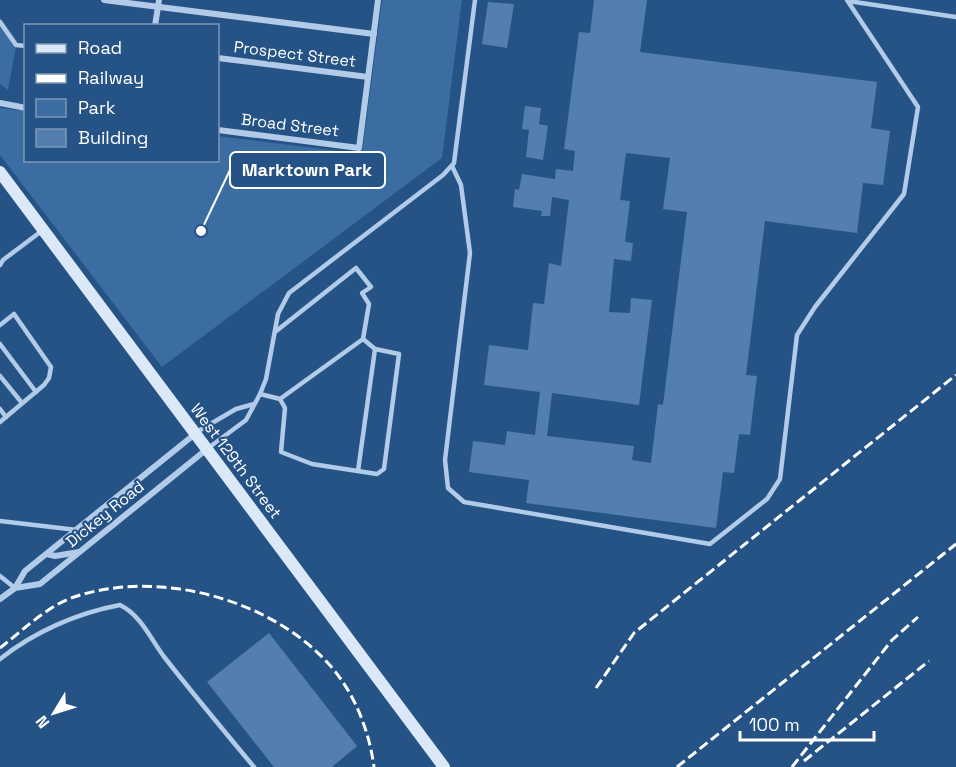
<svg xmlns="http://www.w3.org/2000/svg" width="956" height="767" font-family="'Space Grotesk',sans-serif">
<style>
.green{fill:#3b6da2}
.building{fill:#537faf;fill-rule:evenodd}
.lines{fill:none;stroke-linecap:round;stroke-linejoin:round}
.lane{stroke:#b1cbe8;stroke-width:4.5}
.street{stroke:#b1cbe8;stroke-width:6}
.secondary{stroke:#dbe8f7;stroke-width:12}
.rail{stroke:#fff;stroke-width:3;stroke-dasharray:10 4.5;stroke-linecap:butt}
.labels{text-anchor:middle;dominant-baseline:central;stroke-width:4.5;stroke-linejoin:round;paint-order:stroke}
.street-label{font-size:16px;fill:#fff;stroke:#265386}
.leader{fill:none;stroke:#fff;stroke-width:2}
.callout-dot{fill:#fff;stroke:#265386;stroke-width:2}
.callout{fill:#265386;stroke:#fff;stroke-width:2}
.callout-label{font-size:18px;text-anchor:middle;font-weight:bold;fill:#fff}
</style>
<rect width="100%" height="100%" fill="#265386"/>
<g class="green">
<path d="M382,0H462L442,158L162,367L0,155V108L25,111L26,160H218V136L362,154Z"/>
<path d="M0,17L17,41L8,90L0,84Z"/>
</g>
<g class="building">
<path d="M594,0H647L640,52L877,82L871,128L890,131L883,185L863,183L857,233L765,221L746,375L757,376L750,435L739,434L734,473L723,472L716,528L526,503L529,480L469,472L473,441L505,445L507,431L535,435L540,392L484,385L489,345L528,350L533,303L544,304L549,263L561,266L569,200L552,197L550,216H541L542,211L513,207L515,189L519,190L522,174L555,179L556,169L573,171L575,151L564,149L579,32L590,33ZM626,153L670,158L663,209L687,212L663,405L658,404L651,463L632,460L634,446L547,436L552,393L639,405L652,300L631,298L630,313L609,312L614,259L631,261L633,243L625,242L630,201L620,200Z"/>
<path d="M488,2L514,4L507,48L482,44Z"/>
<path d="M525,106L541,108L539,124L548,126L543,160L526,157L529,130L522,129Z"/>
<path d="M269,633L357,746L332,767H274L207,682Z"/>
</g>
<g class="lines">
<g class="lane">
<path d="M848,1L956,17"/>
<path d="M0,22L16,45L26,46"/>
<path d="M452,166L461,185L470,253L445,460L448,488L464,502L710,544L767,499L780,479L797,335L815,307L904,194L918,107L847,0"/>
<path d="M0,265L3,260L43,230"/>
<path d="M0,325L14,314L51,367L49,378L44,385L0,422"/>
<path d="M275,332L356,268L371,287L362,293L369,304L363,339"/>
<path d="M0,344L36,392"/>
<path d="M0,376L22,403"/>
<path d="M260,394L280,399L363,339L375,349L399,354L384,469L377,474L312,464L281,452L285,408L280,399"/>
<path d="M0,409L6,417"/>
<path d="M195,433L236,409L254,404"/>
<path d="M207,449L246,420L260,394L266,379L278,314L289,293L443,175L454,163L475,0"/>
<path d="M358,471L375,349"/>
<path d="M0,521L77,530"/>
<path d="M0,576L15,588"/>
<path d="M0,659C34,632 77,613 120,605C142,616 151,640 165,658C194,695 224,731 254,767"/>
</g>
<g class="street">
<path d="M104,0L374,34"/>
<path d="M155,26L159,0"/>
<path d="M218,58L368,77"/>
<path d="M0,103L26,108"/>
<path d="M218,130L359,148L378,0"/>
<path d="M47,554L55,556L79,552"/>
<path d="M15,588L40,584L207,449"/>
<path d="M0,599L15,588L25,571L195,434"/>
</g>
<path class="secondary" d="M0,172L444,767"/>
<g class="rail">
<path d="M0,648C22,631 47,606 74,597C157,569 267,598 326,661C353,689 369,729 374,767"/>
<path d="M596,688L634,633L956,375"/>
<path d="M804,761L929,661"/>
<path d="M677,767L956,544"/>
<path d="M792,767L892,640L918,617"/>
</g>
</g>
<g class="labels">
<g class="street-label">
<text transform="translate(295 54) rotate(7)">Prospect Street</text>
<text transform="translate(290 125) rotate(7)">Broad Street</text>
<text transform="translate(236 461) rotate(53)">West 129th Street</text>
<text transform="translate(105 514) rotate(-39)">Dickey Road</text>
</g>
</g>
<path class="leader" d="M201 231L230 170"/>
<circle class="callout-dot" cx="201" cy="231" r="6"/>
<rect class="callout" x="230" y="152" width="155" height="36" rx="6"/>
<g class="callout-label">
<text x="307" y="176">Marktown Park</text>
</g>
<rect x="24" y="24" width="195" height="138" fill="#265386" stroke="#7d98b6" stroke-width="1.5"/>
<rect x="36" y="44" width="30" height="9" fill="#dbe8f7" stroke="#7d98b6" stroke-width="1.5"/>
<text x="78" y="54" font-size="18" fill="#ffffff">Road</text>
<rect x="36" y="74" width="30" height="9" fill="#ffffff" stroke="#7d98b6" stroke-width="1.5"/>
<text x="78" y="84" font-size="18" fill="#ffffff">Railway</text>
<rect x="36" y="99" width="30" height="18" fill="#3b6da2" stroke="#7d98b6" stroke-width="1.5"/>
<text x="78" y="114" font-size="18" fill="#ffffff">Park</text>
<rect x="36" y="129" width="30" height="18" fill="#537faf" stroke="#7d98b6" stroke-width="1.5"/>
<text x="78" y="144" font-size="18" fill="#ffffff">Building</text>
<g transform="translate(54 713) rotate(232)" stroke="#265386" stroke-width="4.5" paint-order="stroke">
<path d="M0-4.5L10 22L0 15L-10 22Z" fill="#ffffff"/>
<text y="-9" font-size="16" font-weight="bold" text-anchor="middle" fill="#ffffff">N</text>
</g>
<path d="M740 731v9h134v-9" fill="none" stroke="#ffffff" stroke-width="3"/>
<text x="749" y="731" font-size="18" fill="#ffffff" stroke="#265386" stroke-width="4.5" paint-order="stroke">100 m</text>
</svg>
